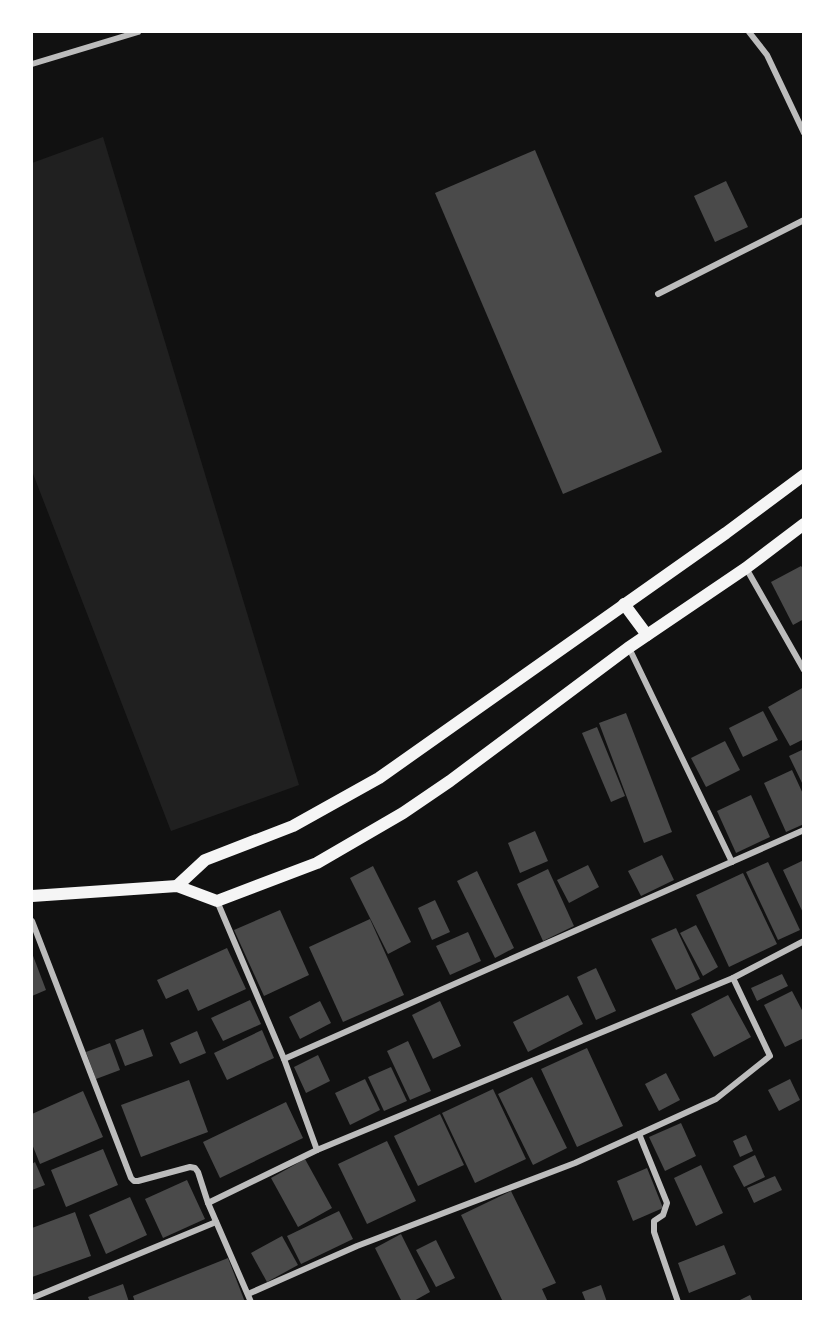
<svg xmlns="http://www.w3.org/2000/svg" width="835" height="1333" font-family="Helvetica,sans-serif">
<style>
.green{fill:#202020}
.building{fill:#4a4a4a}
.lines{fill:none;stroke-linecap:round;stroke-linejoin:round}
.minor{stroke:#bcbcbc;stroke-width:6}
.secondary{stroke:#f5f5f5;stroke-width:12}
</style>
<rect width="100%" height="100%" fill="#111"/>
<path class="green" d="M103,137L299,785L171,831L32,471V163Z"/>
<g class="building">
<path d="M535,150L662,452L563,494L435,193Z"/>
<path d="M726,181L748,227L715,242L694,196Z"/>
<path d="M801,566L804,570V619L793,625L771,582Z"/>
<path d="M804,687V739L790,746L768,707Z"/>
<path d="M763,711L778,740L743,757L729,728Z"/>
<path d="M626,713L672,832L644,843L599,723Z"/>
<path d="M597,727L625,796L611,802L582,733Z"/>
<path d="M725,741L740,770L706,787L691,758Z"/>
<path d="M804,749V787L789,756Z"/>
<path d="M792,770L804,796V824L786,832L764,783Z"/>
<path d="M751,795L770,837L736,853L717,811Z"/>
<path d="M535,831L548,861L520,873L508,843Z"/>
<path d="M662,855L674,880L641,896L628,871Z"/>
<path d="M804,860V915L783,870Z"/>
<path d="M768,862L800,930L778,940L746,872Z"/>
<path d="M588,865L599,887L569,903L557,880Z"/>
<path d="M373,866L411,942L388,954L350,878Z"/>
<path d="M548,869L574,926L543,941L517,884Z"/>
<path d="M477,871L514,948L495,958L457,881Z"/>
<path d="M743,873L777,944L729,967L696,895Z"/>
<path d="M435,900L450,932L432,940L418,908Z"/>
<path d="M280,910L309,975L264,996L234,930Z"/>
<path d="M370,919L404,995L343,1022L309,947Z"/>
<path d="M696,925L718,967L703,976L680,933Z"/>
<path d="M676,928L700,979L676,990L651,939Z"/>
<path d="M468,932L481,961L450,975L436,946Z"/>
<path d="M227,948L246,989L198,1011L188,989L166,999L157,980Z"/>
<path d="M32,953L46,990L32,996Z"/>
<path d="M596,968L616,1011L596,1020L577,977Z"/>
<path d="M782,974L788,986L757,1001L751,988Z"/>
<path d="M792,991L804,1014V1038L785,1047L764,1005Z"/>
<path d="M568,995L583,1024L528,1052L513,1022Z"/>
<path d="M728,995L751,1037L714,1057L691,1014Z"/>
<path d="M250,1000L261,1024L223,1041L211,1018Z"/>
<path d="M320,1001L331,1023L300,1039L289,1017Z"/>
<path d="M440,1001L461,1046L433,1059L412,1015Z"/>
<path d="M143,1029L153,1056L125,1066L115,1040Z"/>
<path d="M262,1030L274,1058L227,1080L214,1053Z"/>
<path d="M197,1031L206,1053L180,1064L170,1043Z"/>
<path d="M408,1041L431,1091L410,1100L387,1051Z"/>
<path d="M110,1043L120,1070L96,1079L86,1052Z"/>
<path d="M587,1048L623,1126L577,1147L541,1069Z"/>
<path d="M318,1055L330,1081L306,1093L294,1067Z"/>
<path d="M391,1067L407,1101L384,1111L368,1077Z"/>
<path d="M666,1073L680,1100L659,1111L645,1084Z"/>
<path d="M532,1077L567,1148L533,1165L498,1094Z"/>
<path d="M365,1079L380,1110L350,1125L335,1093Z"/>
<path d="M790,1079L800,1100L779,1111L768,1090Z"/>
<path d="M189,1080L208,1132L141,1157L121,1105Z"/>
<path d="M493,1089L526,1159L475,1183L442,1113Z"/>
<path d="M83,1091L103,1137L40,1164L32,1144V1114Z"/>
<path d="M286,1102L303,1138L220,1178L203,1142Z"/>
<path d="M440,1114L464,1165L418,1186L394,1136Z"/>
<path d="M681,1123L696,1156L665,1171L649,1137Z"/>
<path d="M746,1135L753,1151L740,1157L733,1141Z"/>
<path d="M387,1141L416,1201L367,1224L338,1164Z"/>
<path d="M103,1149L118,1185L66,1207L51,1170Z"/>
<path d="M755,1155L765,1177L744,1187L733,1166Z"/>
<path d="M305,1159L332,1208L298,1227L271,1178Z"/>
<path d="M35,1162L45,1185L32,1190V1164Z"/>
<path d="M701,1165L723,1213L696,1226L674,1178Z"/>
<path d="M647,1168L663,1208L633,1221L617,1181Z"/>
<path d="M775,1176L782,1190L754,1203L747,1188Z"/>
<path d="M187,1180L205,1219L163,1238L145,1199Z"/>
<path d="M511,1191L556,1283L542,1289L548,1302H503L461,1215Z"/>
<path d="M130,1197L147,1235L106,1254L89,1215Z"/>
<path d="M339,1211L353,1239L301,1264L287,1236Z"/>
<path d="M75,1212L91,1256L32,1277V1228Z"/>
<path d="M401,1234L430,1292L412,1302H402L375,1248Z"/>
<path d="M282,1236L298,1265L267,1282L251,1253Z"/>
<path d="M436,1240L455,1278L436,1287L416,1250Z"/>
<path d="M724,1245L736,1274L689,1293L678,1263Z"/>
<path d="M228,1258L245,1302H135L133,1296Z"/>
<path d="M123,1284L129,1302H90L88,1297Z"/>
<path d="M601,1285L607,1302H586L582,1292Z"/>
<path d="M750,1295L753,1302H736Z"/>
</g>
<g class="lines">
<g class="minor">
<path d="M749,32L767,55L804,133"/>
<path d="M32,64L138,32"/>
<path d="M658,294L804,220"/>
<path d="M746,568L804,670"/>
<path d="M629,648L732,862"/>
<path d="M217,901L284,1059L317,1150L208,1203L251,1302"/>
<path d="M32,921L131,1178L134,1181H138L190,1167L195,1168L198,1172L208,1203"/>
<path d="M284,1059L804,830"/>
<path d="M639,1134L667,1203L663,1215L654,1221V1232L678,1302"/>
<path d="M317,1150L733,978L804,941"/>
<path d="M248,1294L357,1246L575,1163L639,1134L716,1099L770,1056L733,978"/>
<path d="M32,1298L216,1222"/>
</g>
<g class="secondary">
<path d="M624,604L647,635"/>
<path d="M177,886L205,860L293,826L379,778L726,533L804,475"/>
<path d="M32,896L177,886L217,901L317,863L403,813L450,781L628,648L746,568L804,524"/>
</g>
</g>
<rect width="835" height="1333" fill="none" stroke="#ffffff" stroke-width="66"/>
</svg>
